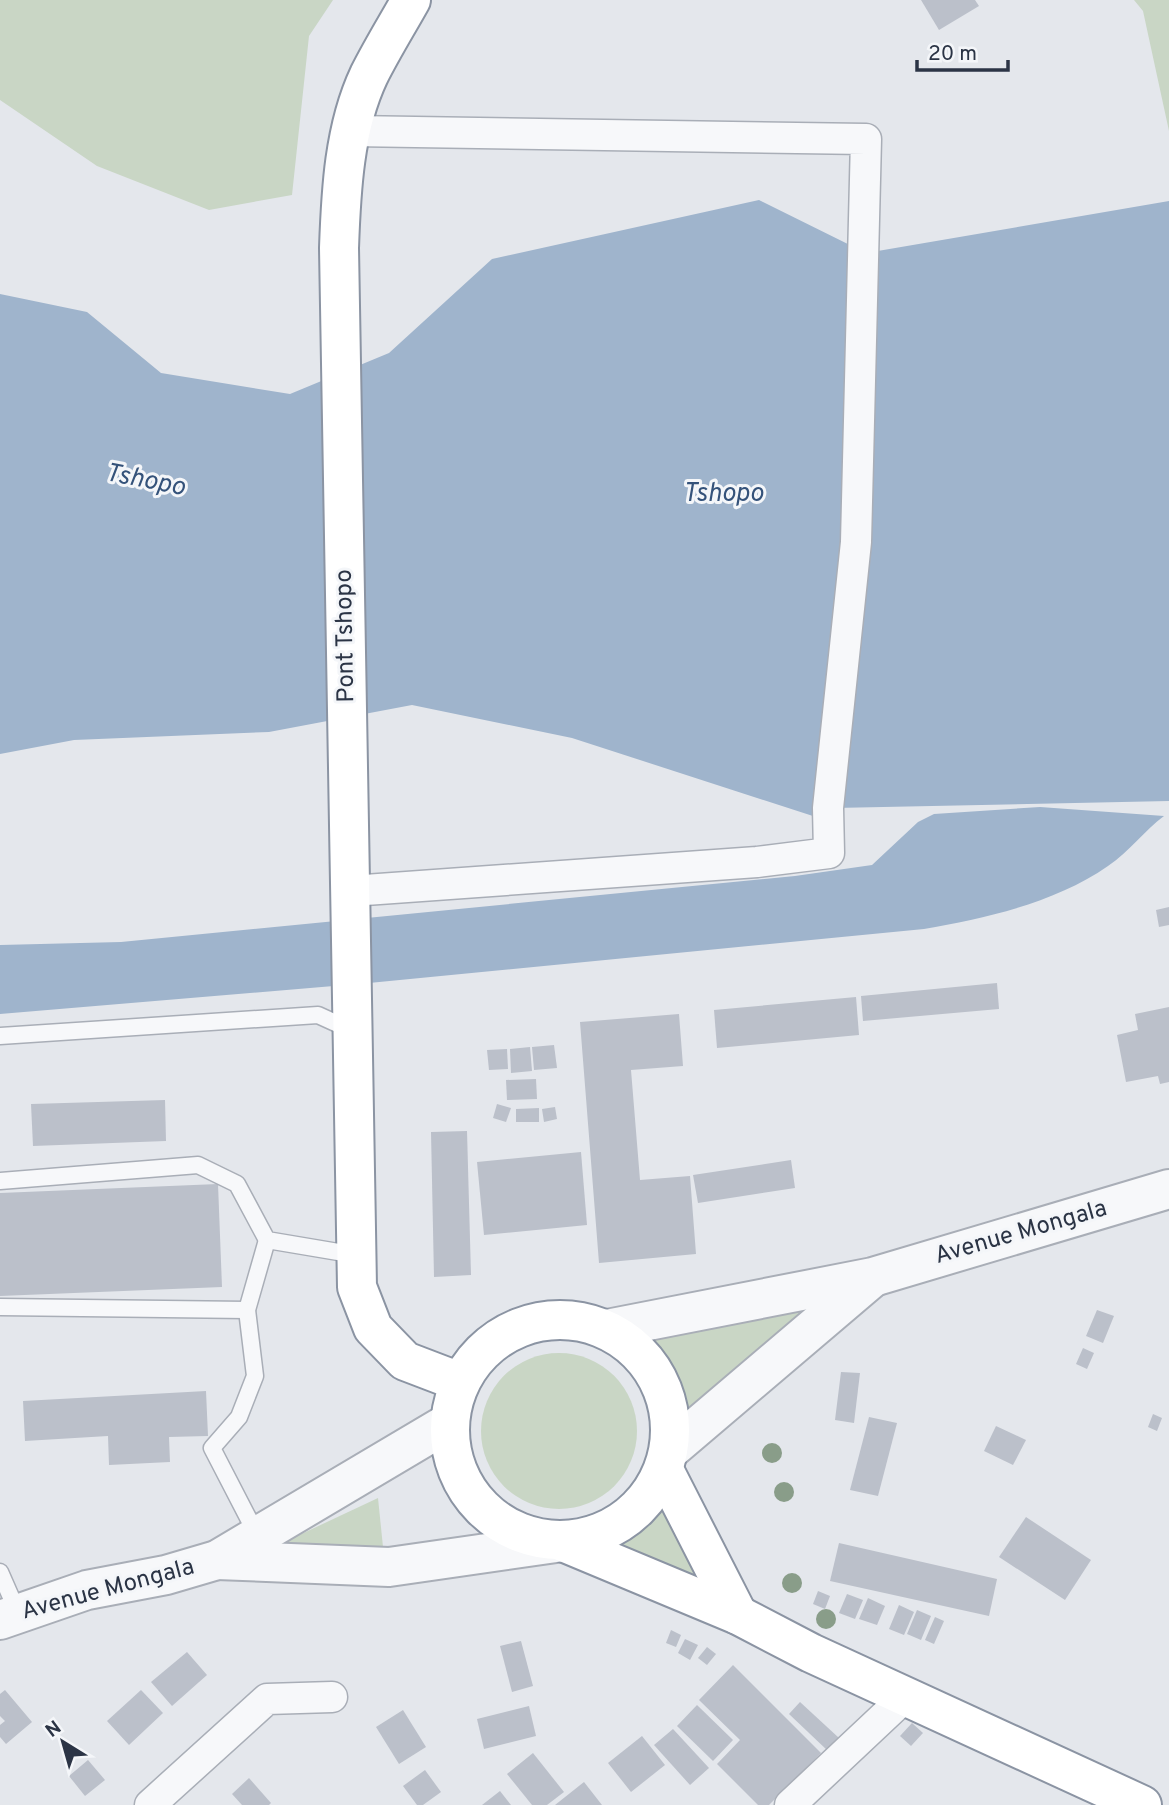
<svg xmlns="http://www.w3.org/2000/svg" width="1169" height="1805" font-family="Overpass,sans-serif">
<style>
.green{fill:#c9d6c5}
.water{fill:#9fb4cc}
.building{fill:#bbc0ca}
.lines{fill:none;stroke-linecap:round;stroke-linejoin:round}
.service-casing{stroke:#a9aeb7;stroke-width:19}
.minor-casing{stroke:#a9aeb7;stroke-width:33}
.tertiary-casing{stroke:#a9aeb7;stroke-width:42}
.trunk-casing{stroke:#8b94a3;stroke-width:42}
.service{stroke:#f7f8fa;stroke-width:16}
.minor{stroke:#f7f8fa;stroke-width:30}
.tertiary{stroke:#f7f8fa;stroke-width:38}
.trunk{stroke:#fff;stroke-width:38}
.tree{fill:#899d89}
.labels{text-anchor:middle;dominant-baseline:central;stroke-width:6;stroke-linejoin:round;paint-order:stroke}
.street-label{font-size:24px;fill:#2b3445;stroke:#f4f6f9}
.water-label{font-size:26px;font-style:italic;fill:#34527a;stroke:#f4f6f9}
</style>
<rect width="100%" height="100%" fill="#e4e7ec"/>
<g class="green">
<path d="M0,0H333L309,36L292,195L209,210L97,166L0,100Z"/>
<path d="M1134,0H1169V131L1143,11Z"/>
<path d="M811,1307L685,1422L673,1375L644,1335Z"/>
<circle cx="559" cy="1431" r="78"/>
<path d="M670,1493L719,1589L612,1548C637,1534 656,1519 670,1493Z"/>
<path d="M378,1498L383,1547L278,1545Z"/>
</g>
<g class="water">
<path d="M759,200L866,253L1169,201V801L834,808L816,817L572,738L412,705L269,732L74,740L0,754V294L87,312L161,373L290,394L389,353L492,259Z"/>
<path d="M1040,807L1164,816C1144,831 1130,851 1108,866C1055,903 986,918 924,929L369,983L0,1014V945L121,942L795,876L872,865L918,822L934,814Z"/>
</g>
<g class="building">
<path d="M921,0H975L979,6L939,30Z"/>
<path d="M1169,907V925L1159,927L1156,910Z"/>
<path d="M997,983L999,1009L863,1021L861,996Z"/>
<path d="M856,997L859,1035L717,1048L714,1010Z"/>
<path d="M1169,1007V1082L1160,1084L1158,1076L1126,1082L1117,1035L1138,1030L1135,1014Z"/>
<path d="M679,1014L683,1066L631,1070L640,1180L690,1176L696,1254L599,1263L580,1022Z"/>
<path d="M554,1045L557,1068L534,1070L532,1047Z"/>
<path d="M530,1047L532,1071L511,1073L510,1049Z"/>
<path d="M507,1049L508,1069L489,1070L487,1050Z"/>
<path d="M536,1079L537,1099L507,1100L506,1080Z"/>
<path d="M165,1100L166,1141L33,1146L31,1104Z"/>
<path d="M497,1104L511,1108L506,1122L493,1118Z"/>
<path d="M555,1107L557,1119L544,1122L542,1109Z"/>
<path d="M539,1108V1122H516V1109Z"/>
<path d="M467,1131L471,1275L434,1277L431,1132Z"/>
<path d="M581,1152L587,1225L484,1235L477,1162Z"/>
<path d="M791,1160L795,1188L698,1203L693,1175Z"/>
<path d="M218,1184L222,1287L0,1296V1193Z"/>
<path d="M1097,1310L1114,1316L1103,1343L1086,1336Z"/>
<path d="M1083,1348L1094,1353L1087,1369L1076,1364Z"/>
<path d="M841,1372L860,1373L854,1423L835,1420Z"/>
<path d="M206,1391L208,1436L169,1437L170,1462L109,1465L108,1436L25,1441L23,1401Z"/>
<path d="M1153,1414L1162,1418L1157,1431L1148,1427Z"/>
<path d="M869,1417L897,1423L878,1496L850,1490Z"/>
<path d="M996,1426L1026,1440L1013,1465L984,1451Z"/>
<path d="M1026,1517L1091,1560L1065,1600L999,1557Z"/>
<path d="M839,1543L997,1579L989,1616L830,1581Z"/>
<path d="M818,1591L830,1596L825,1609L813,1604Z"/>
<path d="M847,1594L863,1600L855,1619L839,1613Z"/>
<path d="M868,1598L885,1606L877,1625L859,1619Z"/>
<path d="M899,1605L914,1612L904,1635L889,1629Z"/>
<path d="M917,1610L931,1616L921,1640L907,1634Z"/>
<path d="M935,1617L944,1621L934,1644L925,1640Z"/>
<path d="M671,1630L681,1635L676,1647L666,1643Z"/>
<path d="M685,1639L698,1645L690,1660L678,1653Z"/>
<path d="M521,1641L533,1686L512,1692L500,1646Z"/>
<path d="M707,1647L716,1654L707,1665L698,1658Z"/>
<path d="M187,1652L207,1675L172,1706L151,1682Z"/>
<path d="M733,1665L821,1753L769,1805H758L717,1764L740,1740L699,1700Z"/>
<path d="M5,1690L32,1722L6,1744L0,1737V1725L5,1721L0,1716V1694Z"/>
<path d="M141,1690L163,1713L129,1745L107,1721Z"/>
<path d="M800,1702L839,1738L828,1751L789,1714Z"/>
<path d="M697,1705L733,1740L713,1761L677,1726Z"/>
<path d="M529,1706L536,1736L484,1749L477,1719Z"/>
<path d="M403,1710L426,1747L399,1764L376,1727Z"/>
<path d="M912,1723L923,1733L911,1746L900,1736Z"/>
<path d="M673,1729L709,1768L690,1785L654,1745Z"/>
<path d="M642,1736L665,1765L631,1792L608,1763Z"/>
<path d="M533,1753L564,1792L547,1805H532L507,1774Z"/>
<path d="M88,1760L105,1780L85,1796L69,1776Z"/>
<path d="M425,1770L441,1792L423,1805H417L403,1786Z"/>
<path d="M249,1778L271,1803L269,1805H242L232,1794Z"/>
<path d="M584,1782L602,1805H555Z"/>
<path d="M500,1791L511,1805H482Z"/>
</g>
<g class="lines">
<g class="service-casing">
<g id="service">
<path d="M0,1036L318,1015L340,1025L346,1037"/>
<path d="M0,1181L198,1165L237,1184L267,1240L356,1255"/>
<path d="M0,1307L247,1310"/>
<path d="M257,1535L212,1448L239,1417L255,1376L247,1310L267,1240"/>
<path d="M0,1572L18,1613"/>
</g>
</g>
<g class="minor-casing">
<g id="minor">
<path d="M351,891L757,862L829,853L828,808L856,542L866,139L352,131"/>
<path d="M150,1805L267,1699L332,1697"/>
<path d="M790,1805L906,1696"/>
</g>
</g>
<g class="tertiary-casing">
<g id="tertiary">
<path d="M607,1329L873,1277L1169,1189"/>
<path d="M670,1450L871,1279"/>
<path d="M217,1560L389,1567L563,1542"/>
<path d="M0,1620L87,1590L166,1575L217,1560L448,1423"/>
</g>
</g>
<g class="trunk-casing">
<g id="trunk">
<path d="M411,0C397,25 382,49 369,75C344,128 341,191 339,248L357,1287L373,1328L405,1361L460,1382"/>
<circle cx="560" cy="1430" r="110"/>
<path d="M664,1470L738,1615"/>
<path d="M563,1542L738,1615L811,1653L1142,1805"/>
</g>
</g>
<use href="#service" class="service"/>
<use href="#minor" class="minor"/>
<use href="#tertiary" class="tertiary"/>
<use href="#trunk" class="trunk"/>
</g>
<g class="tree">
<circle cx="772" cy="1453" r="10"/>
<circle cx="784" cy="1492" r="10"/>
<circle cx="792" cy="1583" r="10"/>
<circle cx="826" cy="1619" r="10"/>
</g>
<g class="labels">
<g class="street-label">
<text transform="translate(346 636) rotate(-91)">Pont Tshopo</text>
<text transform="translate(1021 1233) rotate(-16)">Avenue Mongala</text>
<text transform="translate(108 1590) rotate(-15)">Avenue Mongala</text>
</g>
<g class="water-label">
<text transform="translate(145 481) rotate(11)">Tshopo</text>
<text x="723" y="494">Tshopo</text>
</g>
</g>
<g transform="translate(63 1742) rotate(323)" stroke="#f4f6f9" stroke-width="5" paint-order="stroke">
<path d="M0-5L12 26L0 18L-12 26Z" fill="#2b3445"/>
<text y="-10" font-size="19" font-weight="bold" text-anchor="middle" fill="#2b3445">N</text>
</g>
<path d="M917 60v10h91v-10" fill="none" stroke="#2b3445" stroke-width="3.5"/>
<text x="928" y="60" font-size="21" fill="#2b3445" stroke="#f4f6f9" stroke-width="5" paint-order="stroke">20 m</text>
</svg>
